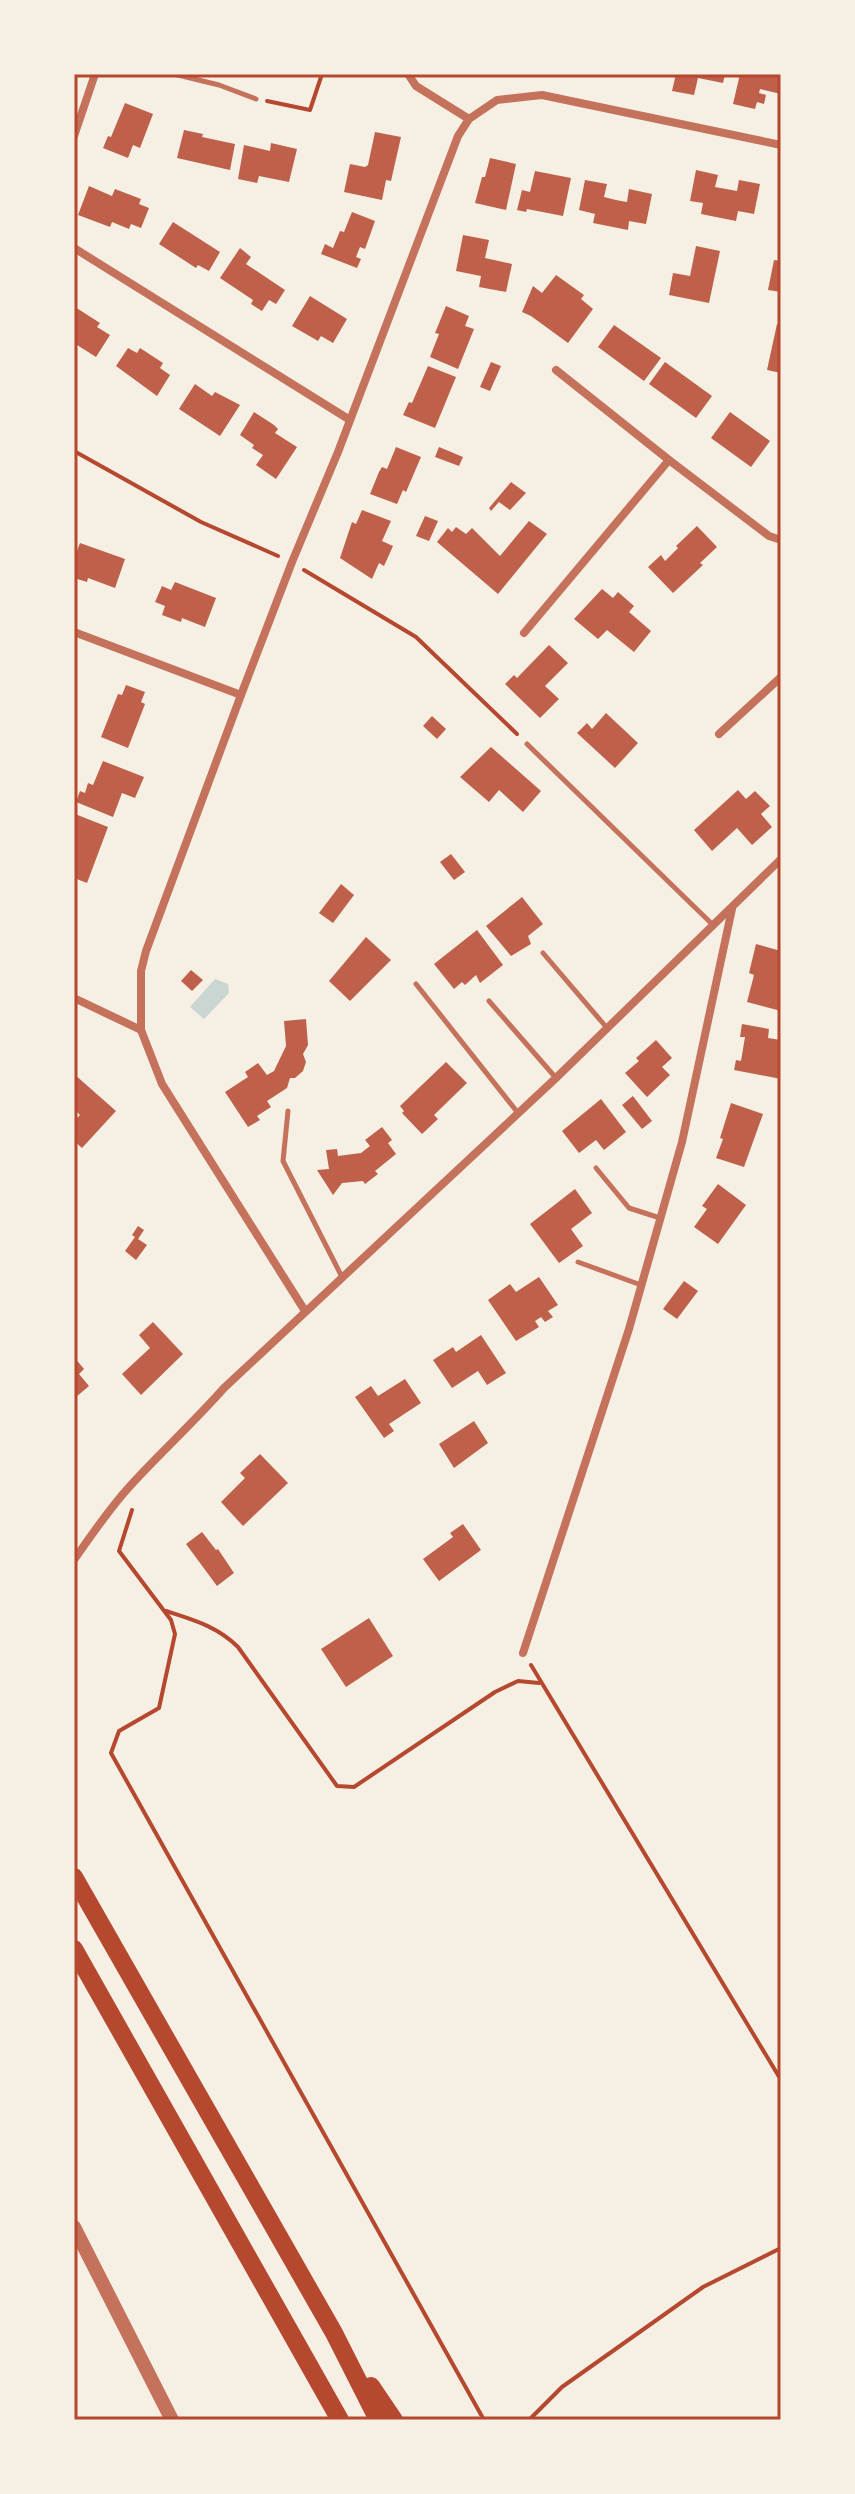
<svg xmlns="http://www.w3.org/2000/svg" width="855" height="2494" font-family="Quicksand,sans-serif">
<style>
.water{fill:#c9d6d2}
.building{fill:#bf614a}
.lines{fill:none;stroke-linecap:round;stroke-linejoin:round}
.path{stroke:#b5482f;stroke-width:4}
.service{stroke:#c5725c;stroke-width:5}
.minor{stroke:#c5725c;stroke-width:8}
.tertiary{stroke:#c5725c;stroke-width:14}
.trunk{stroke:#b5482f;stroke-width:18}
.neatline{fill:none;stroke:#b5482f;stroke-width:3}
</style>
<rect width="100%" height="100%" fill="#f6efe4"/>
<path class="water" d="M215,979L228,984L229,993L204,1019L190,1007Z"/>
<g class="building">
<path d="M676,74H725L723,83L698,78L694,95L672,91Z"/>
<path d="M740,74H781V94L760,89L759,93L766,95L764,104L757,102L755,109L733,104Z"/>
<path d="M125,103L153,114L140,148L133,145L128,158L103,148L108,136L111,137Z"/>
<path d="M184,130L203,134L202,137L235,144L230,170L177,158Z"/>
<path d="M375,132L401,137L391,181L386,180L382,200L344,192L350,164L365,167L368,165Z"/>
<path d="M271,143L297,149L289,182L259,176L257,183L238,179L244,145L270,151Z"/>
<path d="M490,158L516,164L506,210L475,203L482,177H485Z"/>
<path d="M696,170L718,175L715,187L737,191L739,180L760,184L754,214L738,211L736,221L701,214L703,203L690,201Z"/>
<path d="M535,171L571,178L563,216L527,209L526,212L517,210L522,190L530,192Z"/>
<path d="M585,180L607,184L604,197L616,200L627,202L629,189L652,194L646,224L629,221L628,230L593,223L595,214L579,210Z"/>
<path d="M89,186L112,196L115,189L141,199L139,204L149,208L141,228L131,224L129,229L112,222L110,227L78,215Z"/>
<path d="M352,212L375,221L365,249L360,247L356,257L361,259L357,268L321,254L325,244L333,248L340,231L344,232Z"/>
<path d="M173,222L220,252L209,271L198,265L196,268L159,244Z"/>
<path d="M463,235L489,240L485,258L512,264L506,292L479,287L481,276L456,271Z"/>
<path d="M696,246L720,251L709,303L669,295L673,273L690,276Z"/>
<path d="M240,248L251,257L246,264L285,290L276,304L269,300L262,311L251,304L253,300L220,278Z"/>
<path d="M774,260L781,261V292L768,290Z"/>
<path d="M556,275L584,295L581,299L593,309L568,343L531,316L522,312L533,286L542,293Z"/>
<path d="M310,296L347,319L333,343L321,336L318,341L292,326Z"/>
<path d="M446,306L469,316L465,326L474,329L458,369L430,357L439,334L435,333Z"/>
<path d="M75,307L100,323L97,327L110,335L96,357L74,343Z"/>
<path d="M777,324L781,325V373L767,370Z"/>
<path d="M614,325L661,358L644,381L598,347Z"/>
<path d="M128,348L137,353L140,348L163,363L160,368L170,375L157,396L116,366Z"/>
<path d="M491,362L501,366L490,391L480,387Z"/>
<path d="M665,362L712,396L696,418L649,384Z"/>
<path d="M428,366L456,377L435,428L403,415L409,402L412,403Z"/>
<path d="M195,384L212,396L215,392L240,405L220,436L179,409Z"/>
<path d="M254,412L274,425L278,429L275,433L297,447L276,479L256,465L263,455L252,448L254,445L240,435Z"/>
<path d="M730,412L770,441L751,467L711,438Z"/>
<path d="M396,447L421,457L406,492L403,490L397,504L370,494L379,472L382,467L387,469Z"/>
<path d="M439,447L463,457L459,466L435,457Z"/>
<path d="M511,482L526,493L510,510L499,502L491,511L489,508Z"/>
<path d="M362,510L391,521L382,541L393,546L384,566L379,563L372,579L340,558L352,522L356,524Z"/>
<path d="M425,516L438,521L429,541L416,536Z"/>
<path d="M529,521L547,534L498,594L437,542L448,528L452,532L456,527L466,534L472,528L500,556Z"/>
<path d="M697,526L717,547L700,563L703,565L673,593L648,567L661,555L665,561L678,548L676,546Z"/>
<path d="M80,543L125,559L115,588L88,578L87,582L74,578V559Z"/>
<path d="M175,582L216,598L205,627L182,618L181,622L162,615L165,606L155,602L162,586L171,590Z"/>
<path d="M602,589L613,598L618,592L634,606L629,612L651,631L634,652L607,630L598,639L574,619Z"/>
<path d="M549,645L568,663L545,686L559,699L540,718L505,684L514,675L517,678Z"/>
<path d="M126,685L145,692L141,702L145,704L128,748L101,737L118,694L122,695Z"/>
<path d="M606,713L638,743L615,768L577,733L587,723L592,729Z"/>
<path d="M432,716L446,729L437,739L423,726Z"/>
<path d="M491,747L541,791L523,812L499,790L489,802L460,777Z"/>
<path d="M103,761L144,777L135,798L122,793L113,817L76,802L80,791L85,793L88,783L93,785Z"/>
<path d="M738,790L746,799L755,791L770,806L761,814L772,827L752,845L737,828L712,851L694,830Z"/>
<path d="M75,814L108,827L87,883L74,878Z"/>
<path d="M451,854L465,872L454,880L440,862Z"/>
<path d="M341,884L354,895L333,923L319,913Z"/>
<path d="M522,897L543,924L528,936L531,944L511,956L486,926Z"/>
<path d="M477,930L503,965L480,983L476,975L465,985L462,982L454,989L434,964Z"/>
<path d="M366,937L391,960L350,1001L329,981Z"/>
<path d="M756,944L781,951V1011L747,1002L754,975L749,973Z"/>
<path d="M191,970L203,980L192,991L181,981Z"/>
<path d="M306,1019L308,1045L303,1054L306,1062L303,1071L295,1078H290L287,1088L267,1101L271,1107L257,1116L260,1120L248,1127L225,1092L248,1077L245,1072L258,1063L267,1075L274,1071L286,1046L284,1021Z"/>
<path d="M742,1024L769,1029L768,1038L781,1040V1079L734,1070L736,1060L741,1061L745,1037H740Z"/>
<path d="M656,1040L672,1058L662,1067L670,1075L647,1097L625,1073L639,1061L636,1058Z"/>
<path d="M446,1062L467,1083L434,1115L438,1119L422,1134L402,1113L404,1111L400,1106Z"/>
<path d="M74,1074L116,1111L82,1148L74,1141V1121L80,1115L74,1109Z"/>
<path d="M633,1096L652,1121L642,1129L622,1105Z"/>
<path d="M601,1099L626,1132L604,1150L596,1140L579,1153L562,1131Z"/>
<path d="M731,1103L763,1114L744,1167L716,1158L723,1139L720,1138Z"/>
<path d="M382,1127L392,1140L388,1143L396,1154L375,1171L378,1174L365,1184L363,1181L342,1183L333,1195L317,1170L329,1169L326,1150L337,1149L338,1156L361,1153L370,1146L365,1140Z"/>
<path d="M718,1184L746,1205L718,1244L694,1227L707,1209L702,1206Z"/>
<path d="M575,1189L592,1213L571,1229L583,1246L559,1263L530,1224Z"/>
<path d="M138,1226L144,1230L138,1239L147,1245L136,1260L125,1251L135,1237L132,1235Z"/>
<path d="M539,1277L558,1305L548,1311L553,1317L545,1322L541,1317L535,1321L539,1327L516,1341L488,1300L510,1284L516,1292Z"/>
<path d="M684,1281L698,1291L677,1319L663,1309Z"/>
<path d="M153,1322L183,1354L141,1395L122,1374L150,1348L139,1335Z"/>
<path d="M481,1335L506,1373L487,1385L478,1371L452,1388L433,1360L453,1347L456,1352Z"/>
<path d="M74,1357L84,1369L79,1374L89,1386L76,1397Z"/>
<path d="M405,1379L421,1403L389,1424L394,1431L384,1438L355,1397L371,1386L378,1396Z"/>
<path d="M474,1421L488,1443L454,1468L439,1444Z"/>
<path d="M260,1454L288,1483L243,1526L221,1502L245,1478L240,1473Z"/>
<path d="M463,1524L481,1550L439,1581L423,1559L453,1537L450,1533Z"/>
<path d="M202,1532L216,1550L218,1549L234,1573L217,1586L186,1544Z"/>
<path d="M369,1618L393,1656L346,1687L321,1649Z"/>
</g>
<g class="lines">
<g class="path">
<path d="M267,101L310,110L322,74"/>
<path d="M74,451L201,522L278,556"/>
<path d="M304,570L416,637L517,734"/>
<path d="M132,1510L119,1551L171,1620L175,1634L159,1708L119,1731L111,1753L484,2420"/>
<path d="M166,1611C193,1620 217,1626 238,1647L337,1786L354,1787L495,1692L518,1681L539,1683"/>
<path d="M531,1665L781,2080"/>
<path d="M529,2420L562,2387L703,2287L781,2248"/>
</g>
<g class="service">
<path d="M174,74L219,85L256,99"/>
<path d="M527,744L713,925"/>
<path d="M543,953L607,1028"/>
<path d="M416,984L518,1113"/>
<path d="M489,1001L556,1078"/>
<path d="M288,1111L283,1161L342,1277"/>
<path d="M596,1168L629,1208L660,1218"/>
<path d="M578,1262L641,1285"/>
</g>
<g class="minor">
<path d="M408,74L416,86L469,119"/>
<path d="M74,136L95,74"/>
<path d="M74,248L350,420"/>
<path d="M556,370L669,460L769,536L781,540"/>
<path d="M74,632L241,695"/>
<path d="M524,633L669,460"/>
<path d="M719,734L781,677"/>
<path d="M74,998L141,1030"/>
<path d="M305,1311L162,1084L141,1030V971L146,951L241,695L292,562L338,452L458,136L469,119L497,100L542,95L781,145"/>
<path d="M74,1560C92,1534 109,1509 130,1486C160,1453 194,1422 224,1388L556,1078L781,859"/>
<path d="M523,1653L629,1329L682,1142L732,909"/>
</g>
<path class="tertiary" d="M74,2227L172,2420"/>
<g class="trunk">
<path d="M74,1877L334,2333L378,2420"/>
<path d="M74,1949L340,2420"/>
<path d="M371,2386L394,2420"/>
</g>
</g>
<rect width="855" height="2494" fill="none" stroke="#f6efe4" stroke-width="152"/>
<rect x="76" y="76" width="703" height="2342" class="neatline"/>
</svg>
